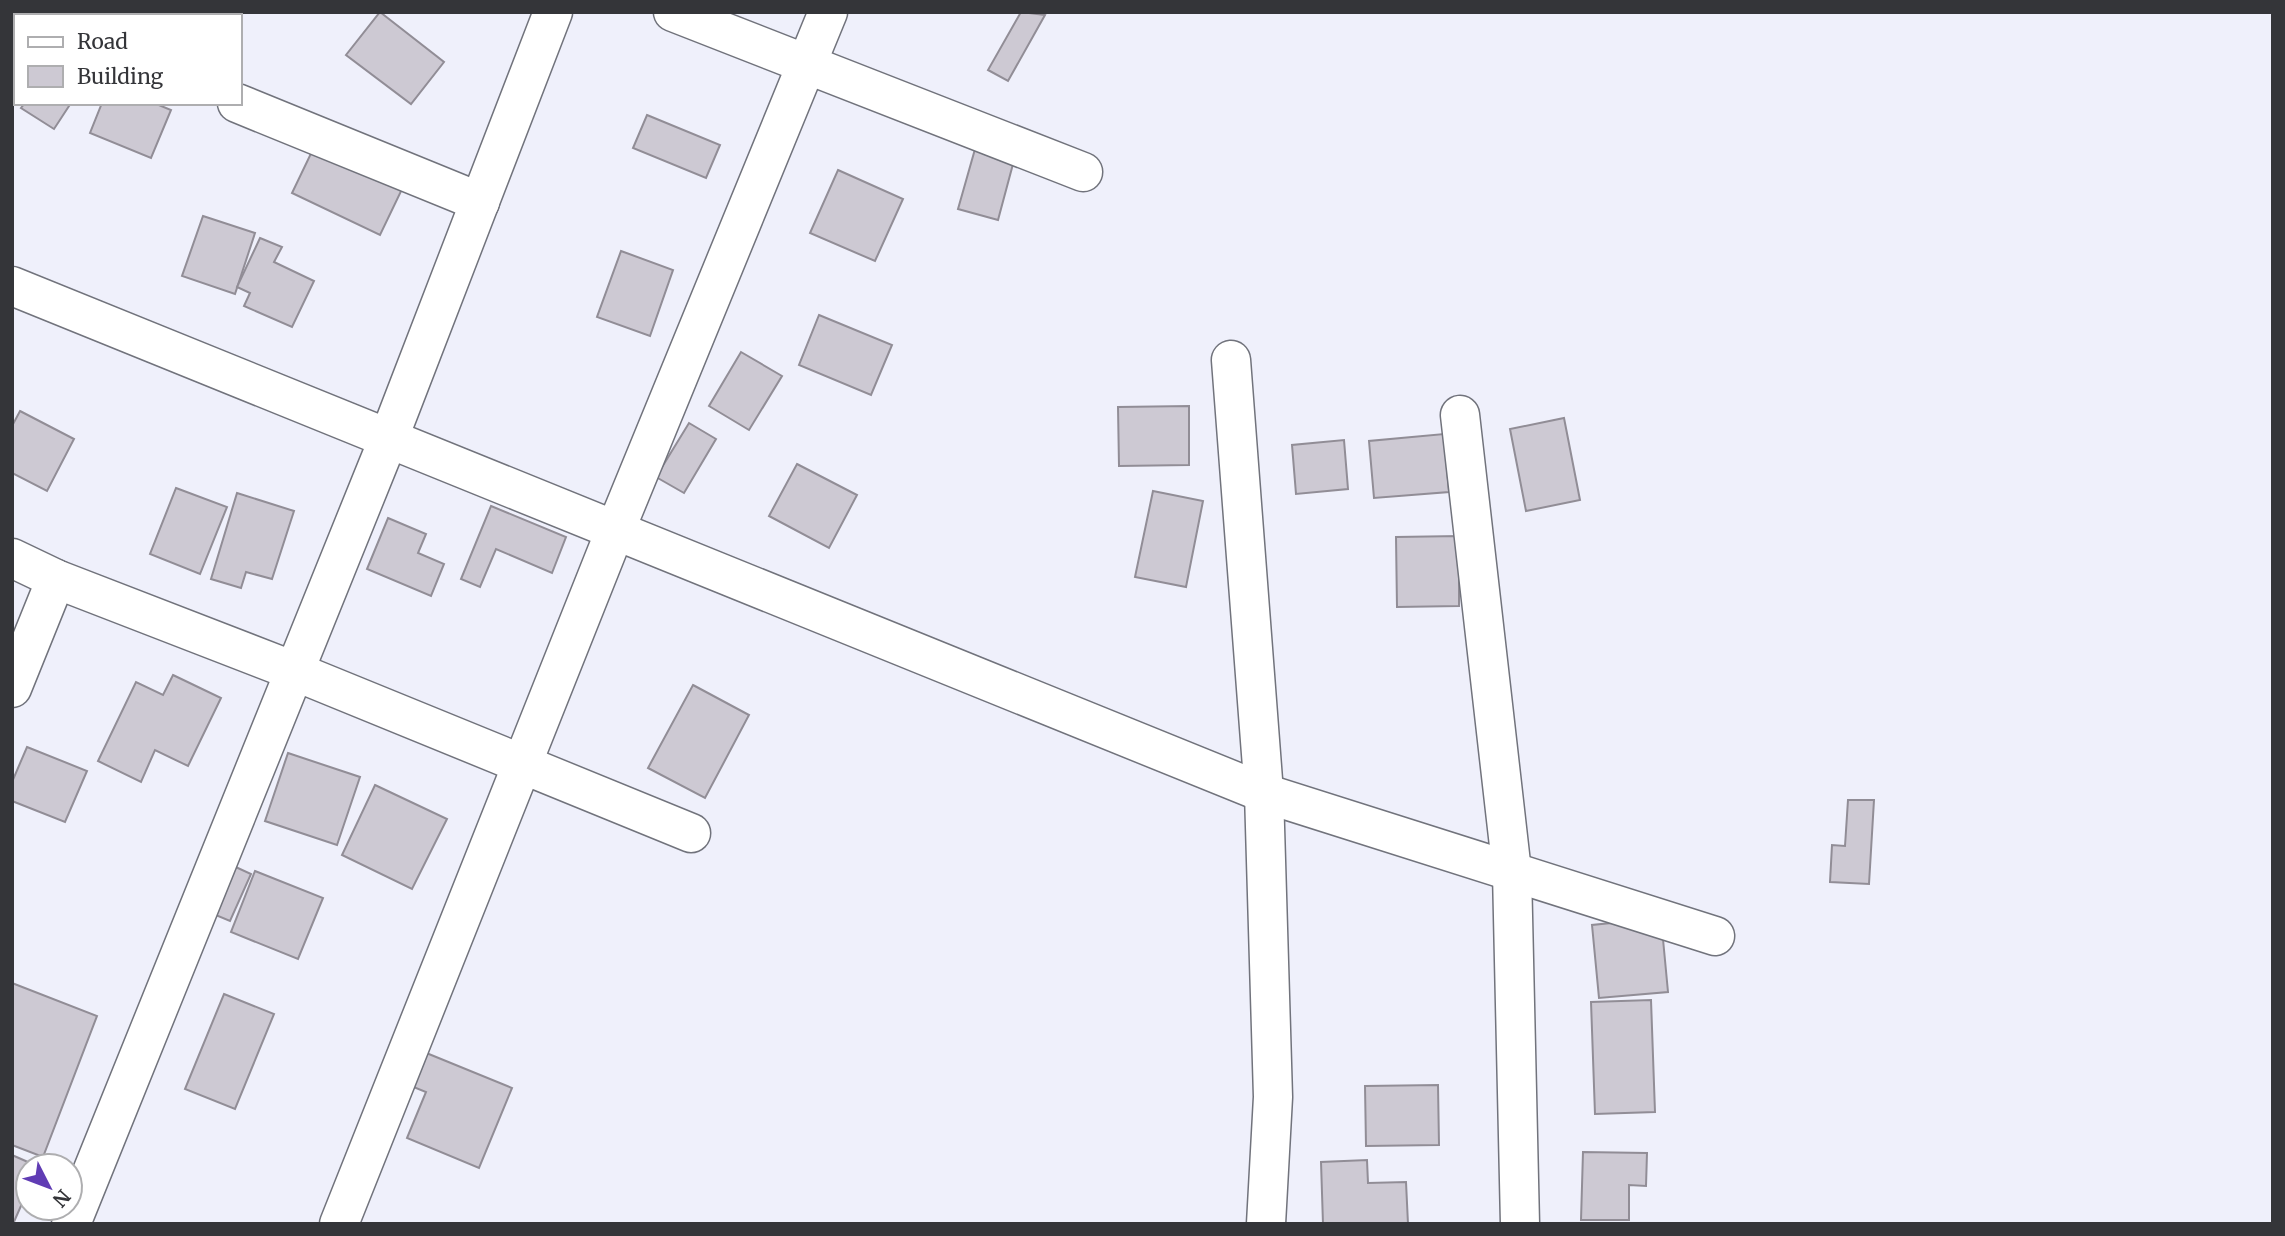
<svg xmlns="http://www.w3.org/2000/svg" width="2285" height="1236" font-family="Merriweather,serif">
<style>
.building{fill:#cdc9d3;stroke:#918d96;stroke-width:2}
.lines{fill:none;stroke-linecap:round;stroke-linejoin:round}
.minor-casing{stroke:#71737c;stroke-width:41}
.minor{stroke:#fff;stroke-width:38}
</style>
<rect width="100%" height="100%" fill="#eff0fb"/>
<g class="building">
<path d="M173,12H237L235,16H179Z"/>
<path d="M380,12L444,62L411,104L346,55Z"/>
<path d="M1021,12L1045,15L1008,81L988,70Z"/>
<path d="M25,103H71L54,129L21,108Z"/>
<path d="M102,103H154L171,110L151,158L90,133Z"/>
<path d="M647,115L720,145L706,178L633,148Z"/>
<path d="M981,128L1020,138L998,220L958,209Z"/>
<path d="M316,143L404,185L380,235L292,193Z"/>
<path d="M838,170L903,199L875,261L810,233Z"/>
<path d="M203,216L255,233L235,294L182,276Z"/>
<path d="M260,238L282,247L274,262L314,281L292,327L244,306L250,293L237,287Z"/>
<path d="M621,251L673,270L650,336L597,317Z"/>
<path d="M819,315L892,345L871,395L799,365Z"/>
<path d="M741,352L782,376L749,430L709,406Z"/>
<path d="M1189,406V465L1119,466L1118,407Z"/>
<path d="M20,411L74,439L47,491L12,473V426Z"/>
<path d="M1564,418L1580,500L1526,511L1510,429Z"/>
<path d="M689,423L716,439L684,493L656,477Z"/>
<path d="M1444,434L1449,492L1374,498L1369,441Z"/>
<path d="M1344,440L1348,489L1296,494L1292,445Z"/>
<path d="M797,464L857,495L829,548L769,516Z"/>
<path d="M176,488L227,507L200,574L150,554Z"/>
<path d="M1153,491L1203,501L1186,587L1135,577Z"/>
<path d="M237,493L294,511L272,579L246,572L241,588L211,579Z"/>
<path d="M491,506L566,537L552,573L496,549L480,587L461,579Z"/>
<path d="M388,518L426,534L418,553L444,564L431,596L367,569Z"/>
<path d="M1459,536V606L1397,607L1396,537Z"/>
<path d="M173,675L221,698L188,766L155,750L141,782L98,761L136,682L163,695Z"/>
<path d="M693,685L749,715L705,798L648,768Z"/>
<path d="M27,747L87,771L65,822L12,801V782Z"/>
<path d="M288,753L360,777L337,845L265,821Z"/>
<path d="M375,785L447,819L412,889L342,855Z"/>
<path d="M1848,800H1874L1869,884L1830,882L1832,845L1845,846Z"/>
<path d="M227,863L251,874L230,921L206,911Z"/>
<path d="M255,871L323,898L298,959L231,932Z"/>
<path d="M1661,918L1668,992L1599,998L1592,925Z"/>
<path d="M12,983L97,1016L43,1157L12,1145Z"/>
<path d="M224,994L274,1014L235,1109L185,1089Z"/>
<path d="M1651,1000L1655,1112L1595,1114L1591,1002Z"/>
<path d="M419,1050L512,1088L479,1168L407,1138L426,1092L406,1084Z"/>
<path d="M1438,1085L1439,1145L1366,1146L1365,1086Z"/>
<path d="M1583,1152L1647,1153L1646,1186L1629,1185V1220H1581Z"/>
<path d="M12,1155L37,1166H28V1190L13,1224Z"/>
<path d="M1367,1160L1368,1183L1406,1182L1408,1224H1323L1321,1162Z"/>
</g>
<g class="lines">
<g class="minor-casing">
<g id="minor">
<path d="M13,12L21,16"/>
<path d="M673,12L1083,172"/>
<path d="M237,103L480,202"/>
<path d="M12,286L1264,793L1715,936"/>
<path d="M1231,360L1264,793L1273,1097L1266,1224"/>
<path d="M1460,415L1512,872L1520,1224"/>
<path d="M12,558L56,579L294,671L691,833"/>
<path d="M12,688L56,579"/>
<path d="M71,1224L388,440L553,12"/>
<path d="M339,1224L615,531L828,12"/>
</g>
</g>
<use href="#minor" class="minor"/>
</g>
<rect width="2285" height="1236" fill="none" stroke="#343539" stroke-width="28"/>
<rect x="14" y="14" width="228" height="91" fill="#ffffff" stroke="#aeaeb0" stroke-width="2"/>
<rect x="28" y="37" width="35" height="10" fill="#ffffff" stroke="#aeaeb0" stroke-width="2"/>
<text x="77" y="49" font-size="21" fill="#343539">Road</text>
<rect x="28" y="66" width="35" height="21" fill="#cdc9d3" stroke="#aeaeb0" stroke-width="2"/>
<text x="77" y="84" font-size="21" fill="#343539">Building</text>
<g transform="translate(49 1187) rotate(132)"><circle r="33" fill="#ffffff" stroke="#aeaeb0" stroke-width="2"/>
<path d="M0-5L12 26L0 18L-12 26Z" fill="#603cb4"/>
<text y="-10" font-size="19" font-weight="bold" text-anchor="middle" fill="#343539">N</text>
</g>
</svg>
